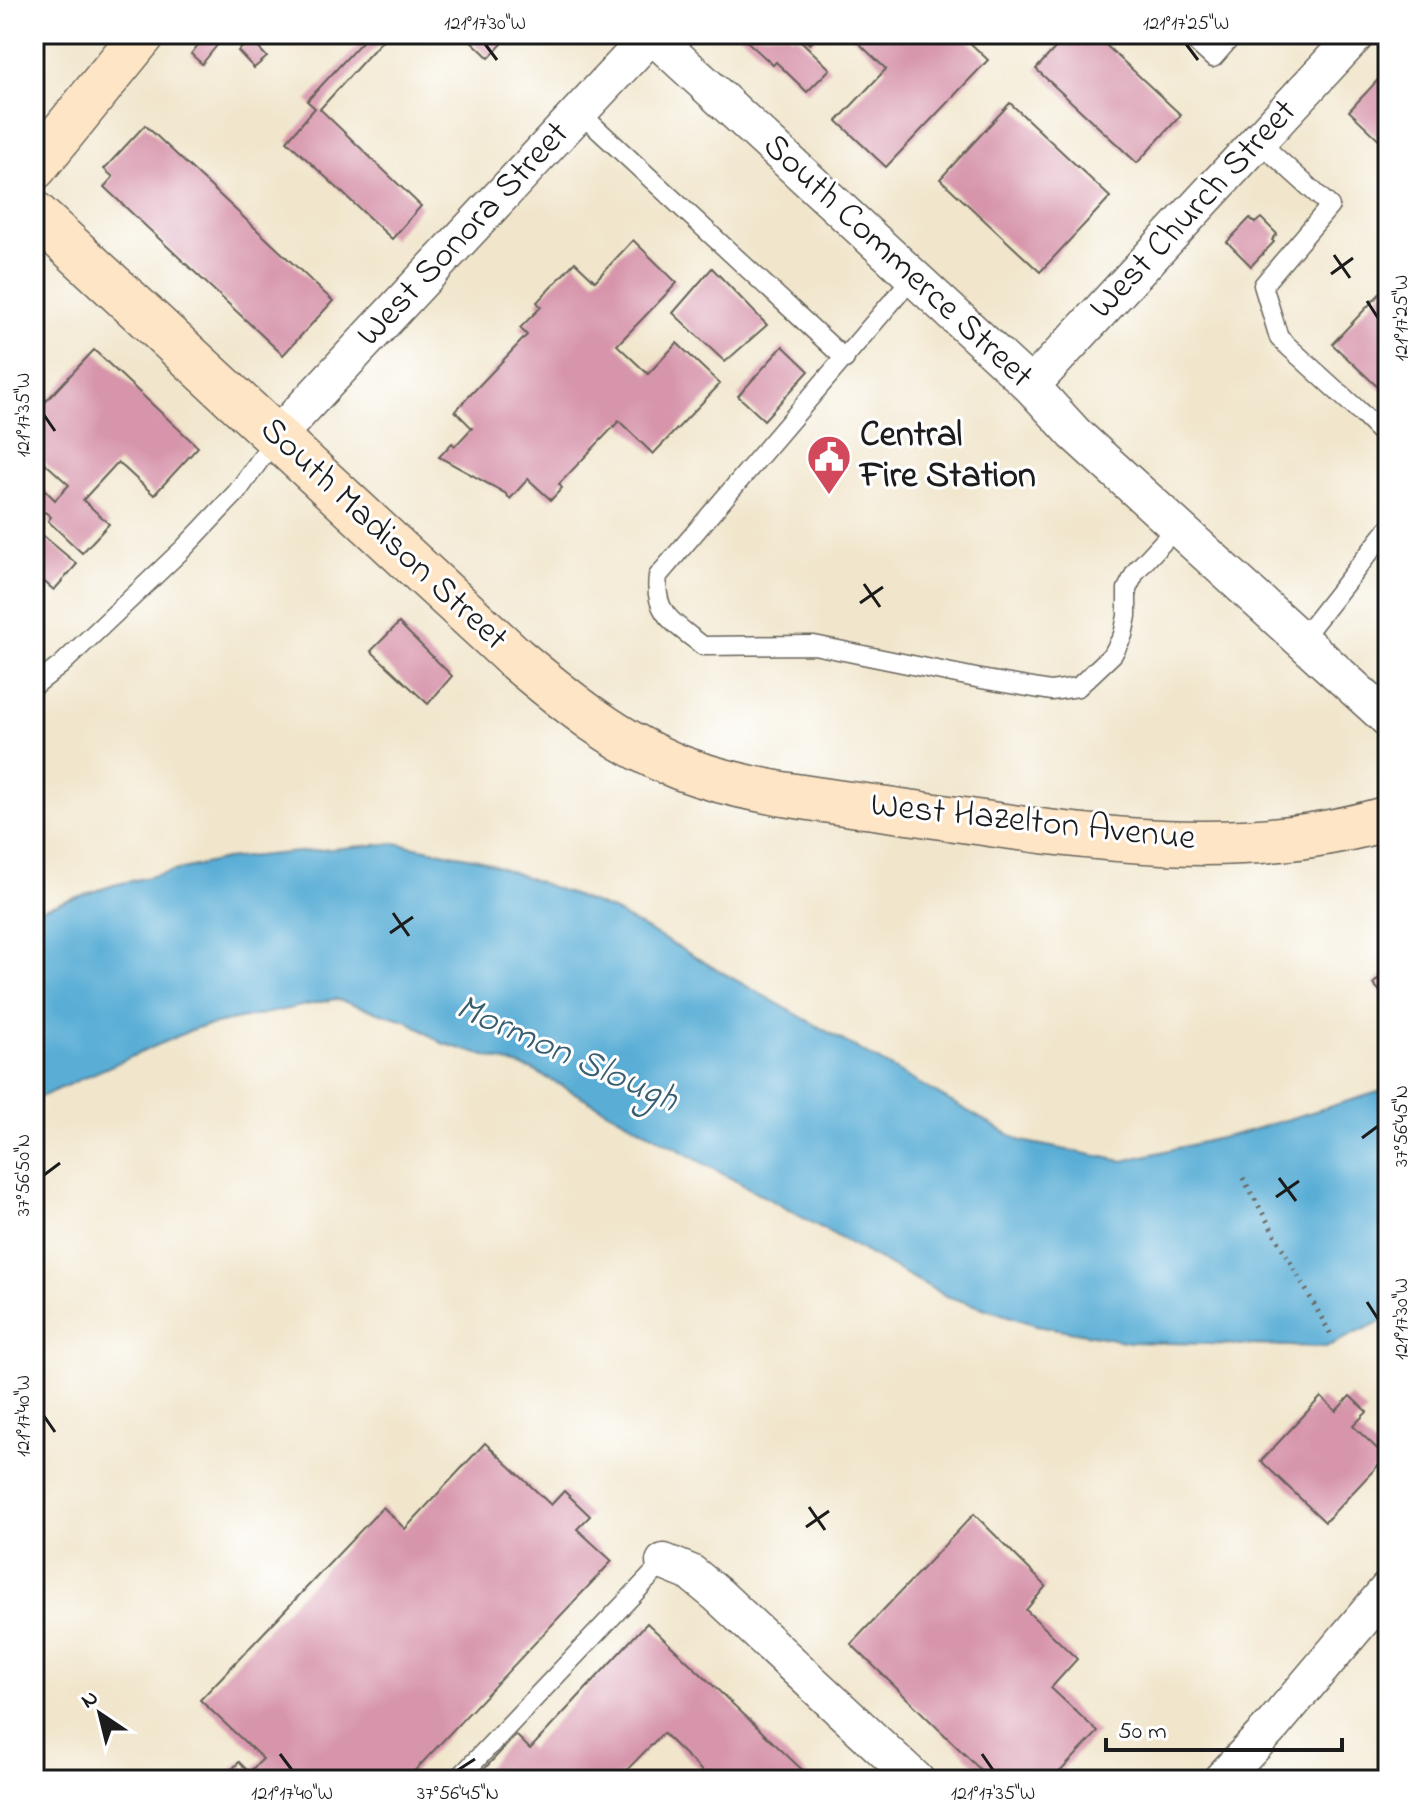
<svg xmlns="http://www.w3.org/2000/svg" width="1422" height="1814" font-family="'Indie Flower',sans-serif">
<style>
.water{fill:#5aaed6;stroke:#3b6579;stroke-width:2}
.building{fill:#d795ab}
.lines{fill:none;stroke-linecap:round;stroke-linejoin:round}
.service-casing{stroke:#67635a;stroke-width:21}
.minor-casing{stroke:#67635a;stroke-width:39}
.secondary-casing{stroke:#67635a;stroke-width:47}
.path{stroke:#67635a;stroke-width:5;stroke-dasharray:2 6;stroke-linecap:butt}
.service{stroke:#fff;stroke-width:18}
.minor{stroke:#fff;stroke-width:36}
.secondary{stroke:#fde5c5;stroke-width:44}
.ticks{fill:none;stroke:#1c1c1c;stroke-width:3}
.labels{text-anchor:middle;dominant-baseline:central;stroke-width:6;stroke-linejoin:round;paint-order:stroke}
.street-label{font-size:36px;fill:#1c1c1c;stroke:#fff}
.poi-label{font-size:36px;font-weight:bold;fill:#1c1c1c;stroke:#fff;text-anchor:start}
.water-label{font-size:38px;font-style:italic;fill:#385e70;stroke:#fff}
.neatline{fill:none;stroke:#1c1c1c;stroke-width:3}
.ticks-label{font-size:20px;text-anchor:middle;fill:#1c1c1c}
</style>
<rect width="100%" height="100%" fill="#fff"/>
<filter id="ink" filterUnits="userSpaceOnUse"><feTurbulence type="fractalNoise" baseFrequency=".0125" numOctaves="2"/><feDisplacementMap in="SourceGraphic" scale="16" xChannelSelector="R" yChannelSelector="G"/><feConvolveMatrix kernelMatrix="1 2 1 2 8 2 1 2 1" color-interpolation-filters="sRGB"/></filter>
<filter id="wash" filterUnits="userSpaceOnUse"><feTurbulence type="fractalNoise" baseFrequency=".006" numOctaves="4" result="noise"/><feDisplacementMap in="SourceGraphic" scale="32" xChannelSelector="R" yChannelSelector="G"/><feGaussianBlur stdDeviation="1.8" result="paint"/><feColorMatrix in="noise" values="0 0 0 0 0 0 0 0 0 0 0 0 0 0 0 0 0 1.4 0 .05"/><feComposite in="paint" operator="in"/></filter>
<g filter="url(#wash)">
<rect width="100%" height="100%" fill="#f1e6cc"/>
<path class="water" d="M395,843L478,859L612,910L1021,1141L1123,1161L1245,1132L1388,1089V1318L1326,1347L1130,1342L1036,1325L946,1296L533,1070L442,1043L408,1021L335,999L196,1028L34,1100V911L114,885L225,859Z"/>
<g id="blocks">
<g class="building">
<path d="M207,34H226L202,64L191,54Z"/>
<path d="M369,34H388L320,109L421,206L392,239L287,141L315,108L307,101Z"/>
<path d="M464,34H511L489,58Z"/>
<path d="M739,34H788L792,38L795,35L830,69L807,92L776,62L773,65Z"/>
<path d="M798,34H819L810,44Z"/>
<path d="M849,34H961L988,60L886,167L837,121L886,69Z"/>
<path d="M1068,34H1094L1181,115L1137,163L1036,69Z"/>
<path d="M251,40L267,57L254,68L238,51Z"/>
<path d="M1388,69V148L1349,111Z"/>
<path d="M1010,103L1110,197L1040,272L940,179Z"/>
<path d="M145,125L333,301L283,355L104,187L113,177L104,169Z"/>
<path d="M1250,218L1255,223L1261,218L1277,234L1272,240L1274,242L1251,266L1227,242Z"/>
<path d="M633,240L677,283L617,345L648,374L677,343L720,384L653,454L619,421L559,484L562,488L551,500L528,479L510,499L505,493L439,457L452,443L455,446L472,428L455,411L527,335L520,328L541,307L537,302L575,262L595,281Z"/>
<path d="M712,268L767,325L725,362L673,313Z"/>
<path d="M1388,285V385L1382,391L1332,344Z"/>
<path d="M783,346L809,371L764,420L738,396Z"/>
<path d="M94,350L198,447L154,495L118,462L83,500L109,524L82,553L48,521L51,517L45,512L39,517L34,512V501L45,490L55,500L69,485L34,453V414Z"/>
<path d="M34,528L77,564L54,590L34,573Z"/>
<path d="M399,623L452,676L428,704L371,651Z"/>
<path d="M1388,969V1000L1373,984Z"/>
<path d="M1350,1396L1367,1412L1353,1426L1386,1457L1325,1522L1261,1461L1321,1397L1336,1411Z"/>
<path d="M485,1443L551,1505L564,1491L590,1516L577,1529L612,1561L406,1780H222L239,1762L249,1772L263,1759L200,1700L383,1507L405,1529Z"/>
<path d="M974,1514L1046,1586L1026,1610L1077,1659L1051,1688L1098,1732L1052,1780H991L851,1644Z"/>
<path d="M647,1623L813,1780H711L663,1733L617,1780H474L516,1735L530,1749Z"/>
</g>
</g>
</g>
<g filter="url(#ink)">
<use href="#blocks" fill-opacity="0" stroke="#67635a" stroke-width="2"/>
<g class="lines">
<g class="service-casing">
<g id="service">
<path d="M1187,34L1213,58L1234,34"/>
<path d="M579,112L845,359"/>
<path d="M1258,141L1330,206L1263,285L1279,338L1359,411L1388,440"/>
<path d="M913,277L658,576C653,615 676,624 703,646L814,645L981,679L1051,691L1078,687L1113,654L1123,635L1127,616V589L1136,571L1177,527"/>
<path d="M1301,640L1388,529"/>
<path d="M34,686L61,665L184,548L237,492L277,436"/>
<path d="M457,1780L664,1562"/>
</g>
</g>
<g class="minor-casing">
<g id="minor">
<path d="M651,34L1031,386L1075,434L1388,719"/>
<path d="M1031,386L1357,34"/>
<path d="M277,436L652,34"/>
<path d="M664,1562L691,1573L718,1595L916,1780"/>
<path d="M1221,1780L1273,1725L1388,1589"/>
</g>
</g>
<g class="secondary-casing">
<g id="secondary">
<path d="M34,168L143,34"/>
<path d="M34,213L515,658C566,701 619,744 681,768C751,794 828,800 901,811C1061,834 1230,866 1388,818"/>
</g>
</g>
<path class="path" d="M1243,1178L1333,1338"/>
<use href="#service" class="service"/>
<use href="#minor" class="minor"/>
<use href="#secondary" class="secondary"/>
</g>
</g>
<path class="ticks" d="M485,44L497,60M1186,44L1198,60M1334,255L1350,278M1331,274L1353,258M1367,301L1378,318M44,415L55,431M864,584L880,607M860,603L883,587M393,913L409,936M390,933L413,917M1362,1138L1378,1126M44,1175L60,1163M1279,1178L1296,1201M1276,1197L1299,1181M1367,1302L1378,1319M44,1416L55,1432M809,1507L825,1530M806,1527L829,1511M280,1754L292,1770M982,1754L993,1770M458,1770L475,1759"/>
<defs>
<g id="civic-pin" transform="scale(2.3)"><path d="M0 17L-7.5 6A9.5 9.5 0 1 1 7.5 6Z" fill="#d1495b" stroke="#fff"/><path d="M-.6-6.5H3V-4.5H.6V-3L4-1V1h2V6H-6V1h2V-1L-.6-3ZM-1.2 2.5V6h2.4V2.5Z" fill="#fff"/></g>
</defs>
<g fill-rule="evenodd">
<use href="#civic-pin" x="829" y="457"/>
</g>
<g class="labels">
<g class="street-label">
<text transform="translate(1194 210) rotate(-47)">West Church Street</text>
<text transform="translate(464 235) rotate(-47)">West Sonora Street</text>
<text transform="translate(897 262) rotate(43)">South Commerce Street</text>
<text transform="translate(383 535) rotate(43)">South Madison Street</text>
<text transform="translate(1033 823) rotate(6)">West Hazelton Avenue</text>
</g>
<g class="poi-label">
<text x="860" y="436">Central<tspan x="860" dy="41">Fire Station</tspan></text>
</g>
<g class="water-label">
<text transform="translate(566 1055) rotate(24)">Mormon Slough</text>
</g>
</g>
<rect width="1422" height="1814" fill="none" stroke="#fff" stroke-width="88"/>
<g transform="translate(100 1714) rotate(325)" stroke="#ffffff" stroke-width="6" paint-order="stroke">
<path d="M0-6L14 30L0 20L-14 30Z" fill="#1c1c1c"/>
<text y="-12" font-size="22" font-weight="bold" text-anchor="middle" fill="#1c1c1c">N</text>
</g>
<path d="M1106 1738v12h236v-12" fill="none" stroke="#1c1c1c" stroke-width="4"/>
<text x="1118" y="1738" font-size="24" fill="#1c1c1c" stroke="#ffffff" stroke-width="6" paint-order="stroke">50 m</text>
<rect x="44" y="44" width="1334" height="1726" class="neatline"/>
<g class="ticks-label">
<text x="485" y="29">121°17'30"W</text>
<text x="1186" y="29">121°17'25"W</text>
<text transform="translate(1400 318) rotate(-90)" y="7">121°17'25"W</text>
<text transform="translate(22 415) rotate(-90)" y="7">121°17'35"W</text>
<text transform="translate(1400 1126) rotate(-90)" y="7">37°56'45"N</text>
<text transform="translate(22 1175) rotate(-90)" y="7">37°56'50"N</text>
<text transform="translate(1400 1319) rotate(-90)" y="7">121°17'30"W</text>
<text transform="translate(22 1416) rotate(-90)" y="7">121°17'40"W</text>
<text x="292" y="1799">121°17'40"W</text>
<text x="458" y="1799">37°56'45"N</text>
<text x="993" y="1799">121°17'35"W</text>
</g>
</svg>
